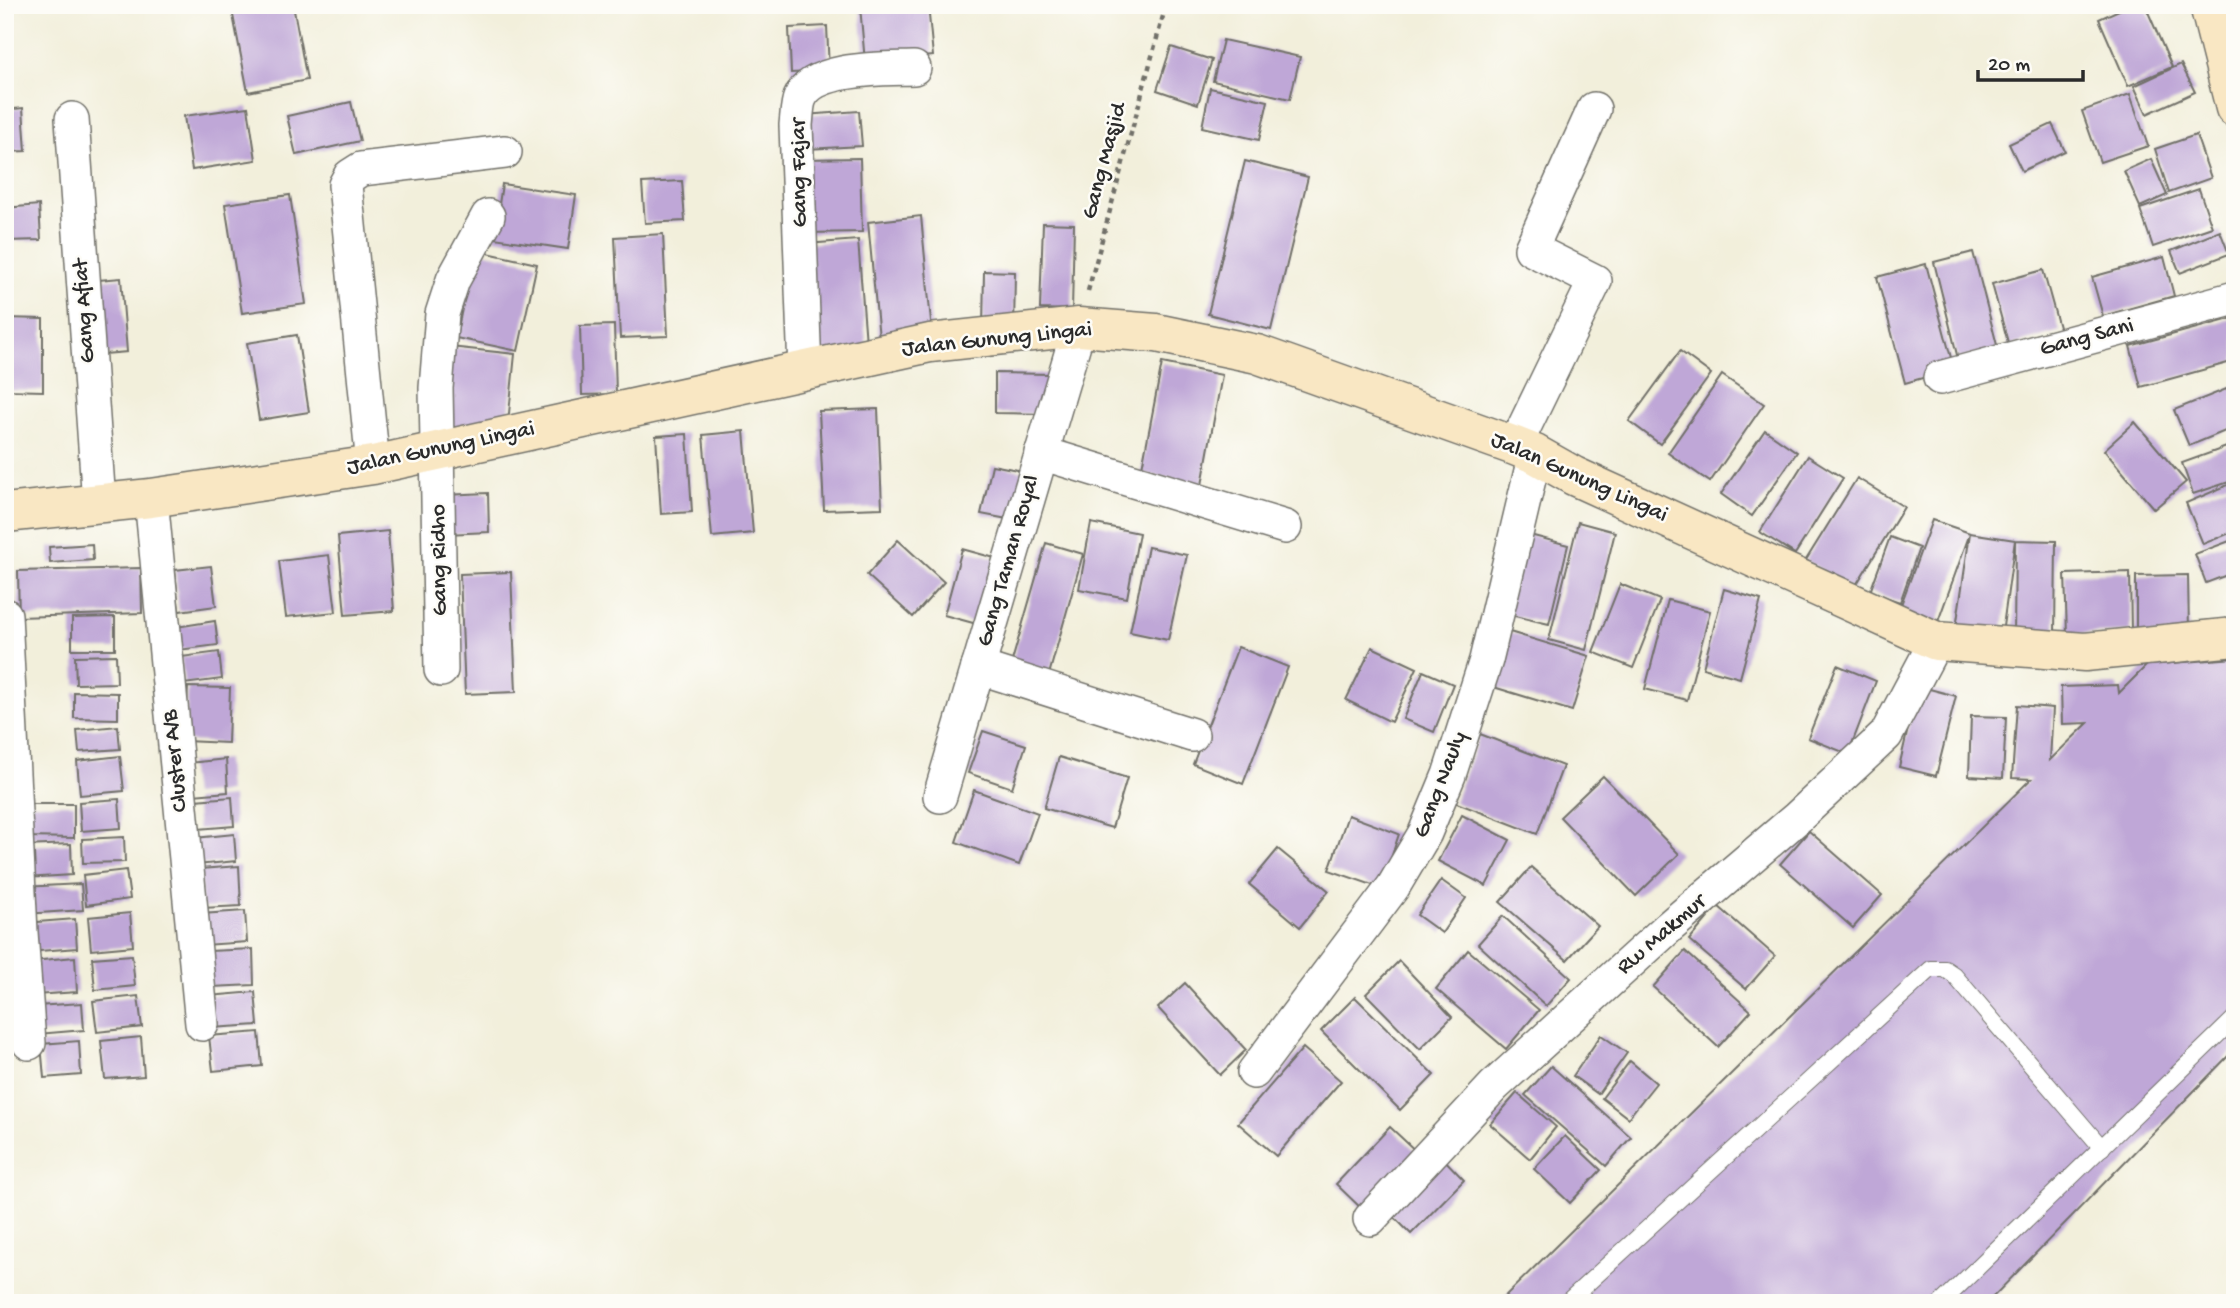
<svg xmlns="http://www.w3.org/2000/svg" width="2240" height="1308" font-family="'Gochi Hand',sans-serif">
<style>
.building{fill:#bfa7d7}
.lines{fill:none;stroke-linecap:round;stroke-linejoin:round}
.lane-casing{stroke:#717069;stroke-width:18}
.street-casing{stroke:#717069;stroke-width:36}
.secondary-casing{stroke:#717069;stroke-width:41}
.path{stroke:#717069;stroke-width:4.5;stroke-dasharray:5 5;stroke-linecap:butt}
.lane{stroke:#fff;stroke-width:16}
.street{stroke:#fff;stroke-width:33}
.secondary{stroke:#f9e7c3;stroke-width:38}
.labels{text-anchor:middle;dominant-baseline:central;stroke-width:5;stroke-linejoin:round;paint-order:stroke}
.street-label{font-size:23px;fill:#2b2b2b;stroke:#fdfcf7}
</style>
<rect width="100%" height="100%" fill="#fdfcf7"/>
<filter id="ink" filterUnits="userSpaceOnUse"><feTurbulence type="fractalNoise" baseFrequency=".0143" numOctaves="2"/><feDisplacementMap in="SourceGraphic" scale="14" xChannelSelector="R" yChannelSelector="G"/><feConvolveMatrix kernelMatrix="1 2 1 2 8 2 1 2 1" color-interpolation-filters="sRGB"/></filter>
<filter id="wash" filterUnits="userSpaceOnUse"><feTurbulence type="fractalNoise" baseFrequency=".00686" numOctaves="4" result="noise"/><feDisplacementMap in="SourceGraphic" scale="28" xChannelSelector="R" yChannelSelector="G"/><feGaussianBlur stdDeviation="1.57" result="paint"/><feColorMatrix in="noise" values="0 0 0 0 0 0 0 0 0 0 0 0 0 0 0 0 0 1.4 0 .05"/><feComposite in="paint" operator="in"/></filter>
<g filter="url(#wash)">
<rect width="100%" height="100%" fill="#f2efdb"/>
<g id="blocks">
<g class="building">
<path d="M231,5H293L307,80L248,92Z"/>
<path d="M928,5L933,56L865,62L860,6Z"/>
<path d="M2130,5H2145L2172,67L2128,86L2099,19Z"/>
<path d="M827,26L829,71L791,73L789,28Z"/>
<path d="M1223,40L1300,57L1290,99L1213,81Z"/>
<path d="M1171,47L1212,60L1198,104L1157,90Z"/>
<path d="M2181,64L2195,92L2147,114L2134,86Z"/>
<path d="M1210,88L1268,101L1259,140L1202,127Z"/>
<path d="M2130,94L2148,146L2100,162L2082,111Z"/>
<path d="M351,102L360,141L296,155L287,116Z"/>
<path d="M248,107L256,160L192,170L184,116Z"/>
<path d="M23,108L26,151L5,152V110Z"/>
<path d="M859,111L862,146L806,149L804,115Z"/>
<path d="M2052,124L2065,151L2022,171L2009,144Z"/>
<path d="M2196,135L2211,178L2169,193L2155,149Z"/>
<path d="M860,158L862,232L805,233L804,159Z"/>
<path d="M2151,159L2167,195L2140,207L2124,171Z"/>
<path d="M1245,161L1308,177L1271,330L1208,314Z"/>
<path d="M682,181L685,221L645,223L642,183Z"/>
<path d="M502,184L576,195L568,249L494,238Z"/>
<path d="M2199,189L2212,227L2153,247L2140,209Z"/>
<path d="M290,195L306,304L242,313L225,204Z"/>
<path d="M39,205L41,240L5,241V208Z"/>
<path d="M921,216L932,333L879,338L868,222Z"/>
<path d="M1043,223L1074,224L1072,310L1040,309Z"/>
<path d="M2220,231L2229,254L2180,273L2171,251Z"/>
<path d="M663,234L668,336L620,338L615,237Z"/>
<path d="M858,240L867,356L815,360L806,244Z"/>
<path d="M474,250L537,264L518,351L456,338Z"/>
<path d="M1973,252L1998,349L1958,359L1934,262Z"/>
<path d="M2164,257L2174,296L2103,316L2092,277Z"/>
<path d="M1926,264L1954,369L1905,383L1877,277Z"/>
<path d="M2043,270L2060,331L2009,346L1992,284Z"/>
<path d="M984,271L1015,272L1014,330L983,329Z"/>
<path d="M121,278L127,352L93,355L87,281Z"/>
<path d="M5,318L43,319V391L5,390Z"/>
<path d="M2234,318L2235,361L2141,387L2130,346Z"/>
<path d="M614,325L616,394L582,395L580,326Z"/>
<path d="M297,335L309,412L259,420L247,343Z"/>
<path d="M450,347L515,354L507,433L442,426Z"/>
<path d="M1680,351L1711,374L1660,444L1629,421Z"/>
<path d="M1162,363L1222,375L1202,485L1141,473Z"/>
<path d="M995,373L1050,374V414L995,413Z"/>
<path d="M1722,375L1764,404L1710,482L1668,453Z"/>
<path d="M2234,386L2235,427L2189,446L2174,410Z"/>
<path d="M878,409L882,508L824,510L819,411Z"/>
<path d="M2135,422L2186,482L2154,509L2104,450Z"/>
<path d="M1765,430L1797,452L1752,516L1721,494Z"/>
<path d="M744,431L753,533L712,537L703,435Z"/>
<path d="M687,434L692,512L661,514L656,436Z"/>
<path d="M2235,444V480L2193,494L2182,463Z"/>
<path d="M1808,456L1843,478L1795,554L1760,532Z"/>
<path d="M992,465L1028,472L1018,521L981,514Z"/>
<path d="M1857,478L1904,507L1853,590L1806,560Z"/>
<path d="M2235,482V531L2203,544L2186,503Z"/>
<path d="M488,493L489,532L446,534L444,495Z"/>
<path d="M1932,520L1970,533L2015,540L2056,541L2055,637H2014L2015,540L2001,641L1955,635L1970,533L1936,627L1898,613Z"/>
<path d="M1578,522L1615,532L1586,650L1549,640Z"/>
<path d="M1091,523L1139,533L1127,598L1079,589Z"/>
<path d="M388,531L394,611L345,615L338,536Z"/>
<path d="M1526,534L1568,545L1549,624L1506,614Z"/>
<path d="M1890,537L1919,548L1900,602L1870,592Z"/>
<path d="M2235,539V572L2206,583L2195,554Z"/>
<path d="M898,540L944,582L913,617L867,575Z"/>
<path d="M1046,543L1083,554L1048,678L1010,668Z"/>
<path d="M92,544L93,560L50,563L49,547Z"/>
<path d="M1148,547L1187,555L1168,640L1130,632Z"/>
<path d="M962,549L1002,560L984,626L944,615Z"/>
<path d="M329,555L336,612L286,617L279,561Z"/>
<path d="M211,566L216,606L179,611L175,570Z"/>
<path d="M141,568L142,613L19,617L18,571Z"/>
<path d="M511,572L516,692L465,694L460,574Z"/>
<path d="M2130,572L2131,632L2067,634L2065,574Z"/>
<path d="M2188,575L2189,634L2136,635V576Z"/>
<path d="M1620,584L1660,600L1633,668L1593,652Z"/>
<path d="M1724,589L1761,600L1740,678L1703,668Z"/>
<path d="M1668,600L1710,611L1687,700L1645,689Z"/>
<path d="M115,617V649H72V618Z"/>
<path d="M215,621L218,645L179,650L176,627Z"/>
<path d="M1503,630L1589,656L1572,711L1487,685Z"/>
<path d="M1238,647L1288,667L1243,784L1193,764Z"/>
<path d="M1372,647L1417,668L1391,722L1346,700Z"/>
<path d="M219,652L222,679L184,684L181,657Z"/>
<path d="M116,655L117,683L76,684L75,656Z"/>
<path d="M2235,658V1049L1987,1303H1498L2031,779L2012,778L2017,705L2053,708L2050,760L2088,723L2062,724L2061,687L2118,685L2119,693L2147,665Z"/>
<path d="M1837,665L1876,681L1848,754L1808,738Z"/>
<path d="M1423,671L1453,684L1434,732L1403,719Z"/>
<path d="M1918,686L1956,696L1936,776L1899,767Z"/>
<path d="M188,687L230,688L228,743L185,741Z"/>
<path d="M74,692L118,693V719L74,718Z"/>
<path d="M1971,716L2006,717L2003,778L1969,776Z"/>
<path d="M118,726L120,749L79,752L77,730Z"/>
<path d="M983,731L1026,745L1012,788L968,773Z"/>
<path d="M1480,734L1563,766L1537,834L1454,802Z"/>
<path d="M120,756L124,791L80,795L77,761Z"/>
<path d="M1059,757L1127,778L1112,828L1044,808Z"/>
<path d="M226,759L228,792L193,795L189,763Z"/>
<path d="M1603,776L1679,854L1636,896L1560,817Z"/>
<path d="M974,790L1038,813L1019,865L956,842Z"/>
<path d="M232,797L234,826L198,829L195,800Z"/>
<path d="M119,799L121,828L81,831L79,802Z"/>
<path d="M27,804H74V838L27,837Z"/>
<path d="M1348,815L1399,834L1381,888L1329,870Z"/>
<path d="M1462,815L1510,840L1486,886L1438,861Z"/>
<path d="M1809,831L1882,895L1853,928L1780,864Z"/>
<path d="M234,834L236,861L197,865L195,838Z"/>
<path d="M124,837L125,862L83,863L82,839Z"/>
<path d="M71,844L72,875L25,878L24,846Z"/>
<path d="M1278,849L1329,891L1300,927L1249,884Z"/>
<path d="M239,866L241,906L202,908L200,869Z"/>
<path d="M1531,867L1598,926L1567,960L1500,902Z"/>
<path d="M126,870L130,899L86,905L83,875Z"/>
<path d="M1441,880L1466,898L1442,933L1417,915Z"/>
<path d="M81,884L83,910L25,914L23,887Z"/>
<path d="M1718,906L1775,956L1746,989L1689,940Z"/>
<path d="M245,911L247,942L204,945L201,914Z"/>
<path d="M130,913L133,946L91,950L88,917Z"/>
<path d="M1503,916L1571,978L1546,1006L1478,944Z"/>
<path d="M75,919L77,948L27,952L25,923Z"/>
<path d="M253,949L254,985L211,987L209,951Z"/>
<path d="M1468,950L1539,1010L1506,1049L1436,989Z"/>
<path d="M1685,951L1751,1011L1718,1047L1653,987Z"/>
<path d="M132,955L135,986L95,990L92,958Z"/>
<path d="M75,957L77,992L35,995L32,961Z"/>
<path d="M1399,961L1452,1017L1420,1049L1366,994Z"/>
<path d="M1185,983L1246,1050L1220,1075L1158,1008Z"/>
<path d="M255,992L258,1025L211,1028L209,996Z"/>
<path d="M138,996L142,1027L97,1032L93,1001Z"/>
<path d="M1355,997L1434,1075L1400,1110L1321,1031Z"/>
<path d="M82,1003L84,1030L38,1034L36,1006Z"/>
<path d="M259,1032L262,1066L213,1071L209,1036Z"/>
<path d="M1601,1035L1627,1053L1598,1094L1573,1076Z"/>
<path d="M141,1037L144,1076L105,1079L101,1041Z"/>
<path d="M79,1041L81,1075L44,1078L41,1044Z"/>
<path d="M1303,1048L1341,1081L1276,1156L1238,1123Z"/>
<path d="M1630,1061L1656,1083L1628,1118L1602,1098Z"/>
<path d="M1551,1066L1631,1137L1606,1166L1525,1095Z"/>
<path d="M1517,1093L1556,1127L1530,1159L1490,1124Z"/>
<path d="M1390,1127L1419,1154L1364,1211L1336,1184Z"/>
<path d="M1565,1136L1601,1170L1570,1203L1534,1169Z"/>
<path d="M1439,1154L1464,1180L1411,1234L1385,1208Z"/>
</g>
</g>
</g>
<g filter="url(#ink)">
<use href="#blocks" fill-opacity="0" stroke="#717069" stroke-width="2"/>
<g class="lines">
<g class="lane-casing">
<g id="lane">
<path d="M1566,1303L1931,969H1945L1954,975L2102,1148"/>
<path d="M1941,1303L2235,1018"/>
</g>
</g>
<g class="street-casing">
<g id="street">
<path d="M72,119L99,503"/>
<path d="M805,371L796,125C797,117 797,105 800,98C813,66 886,69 914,68"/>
<path d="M1940,378L2235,298"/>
<path d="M1515,446L1595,281L1531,249L1594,109"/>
<path d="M1041,453L1285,527"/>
<path d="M373,465L345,185L350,176L361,169L505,152"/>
<path d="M151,498L202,1024"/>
<path d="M5,615L21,932L29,1043"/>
<path d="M978,667L1192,735"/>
<path d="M441,670L436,388L442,314L453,280L488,216"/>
<path d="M940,796L1079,327"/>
<path d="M1254,1072L1393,887L1425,833L1449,775L1486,660L1535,454"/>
<path d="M1370,1219L1494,1086L1669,927L1797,818L1886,735L1936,641"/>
</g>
</g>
<g class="secondary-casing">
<g id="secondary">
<path d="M2209,5L2235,108"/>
<path d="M5,513L151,498L373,465L930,343L1079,327L1156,333L1257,354L1515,446L1535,454L1574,476L1936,641L2085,652L2235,637"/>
</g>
</g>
<path class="path" d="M1088,291L1166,5"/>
<use href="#lane" class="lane"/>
<use href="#street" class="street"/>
<use href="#secondary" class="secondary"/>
</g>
</g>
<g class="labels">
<g class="street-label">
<text transform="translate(1105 161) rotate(-75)">Gang Masjid</text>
<text transform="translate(800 173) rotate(-91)">Gang Fajar</text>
<text transform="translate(85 311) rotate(-94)">Gang Afiat</text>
<text transform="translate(2087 338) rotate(-15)">Gang Sani</text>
<text transform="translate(997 340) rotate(-6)">Jalan Gunung Lingai</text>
<text transform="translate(441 449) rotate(-12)">Jalan Gunung Lingai</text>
<text transform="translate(1579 478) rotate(24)">Jalan Gunung Lingai</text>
<text transform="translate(440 560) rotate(-91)">Gang Ridho</text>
<text transform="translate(1009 561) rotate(-74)">Gang Taman Royal</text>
<text transform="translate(176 761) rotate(-96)">Cluster A/B</text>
<text transform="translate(1441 785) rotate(-69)">Gang Nauly</text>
<text transform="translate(1662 935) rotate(-41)">Rw Makmur</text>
</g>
</g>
<rect width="2240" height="1308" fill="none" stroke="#fdfcf7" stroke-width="28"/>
<path d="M1978 70v10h105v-10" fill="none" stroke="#2b2b2b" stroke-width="3.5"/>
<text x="1988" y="70" font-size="21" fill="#2b2b2b" stroke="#fdfcf7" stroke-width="5" paint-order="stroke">20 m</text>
</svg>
